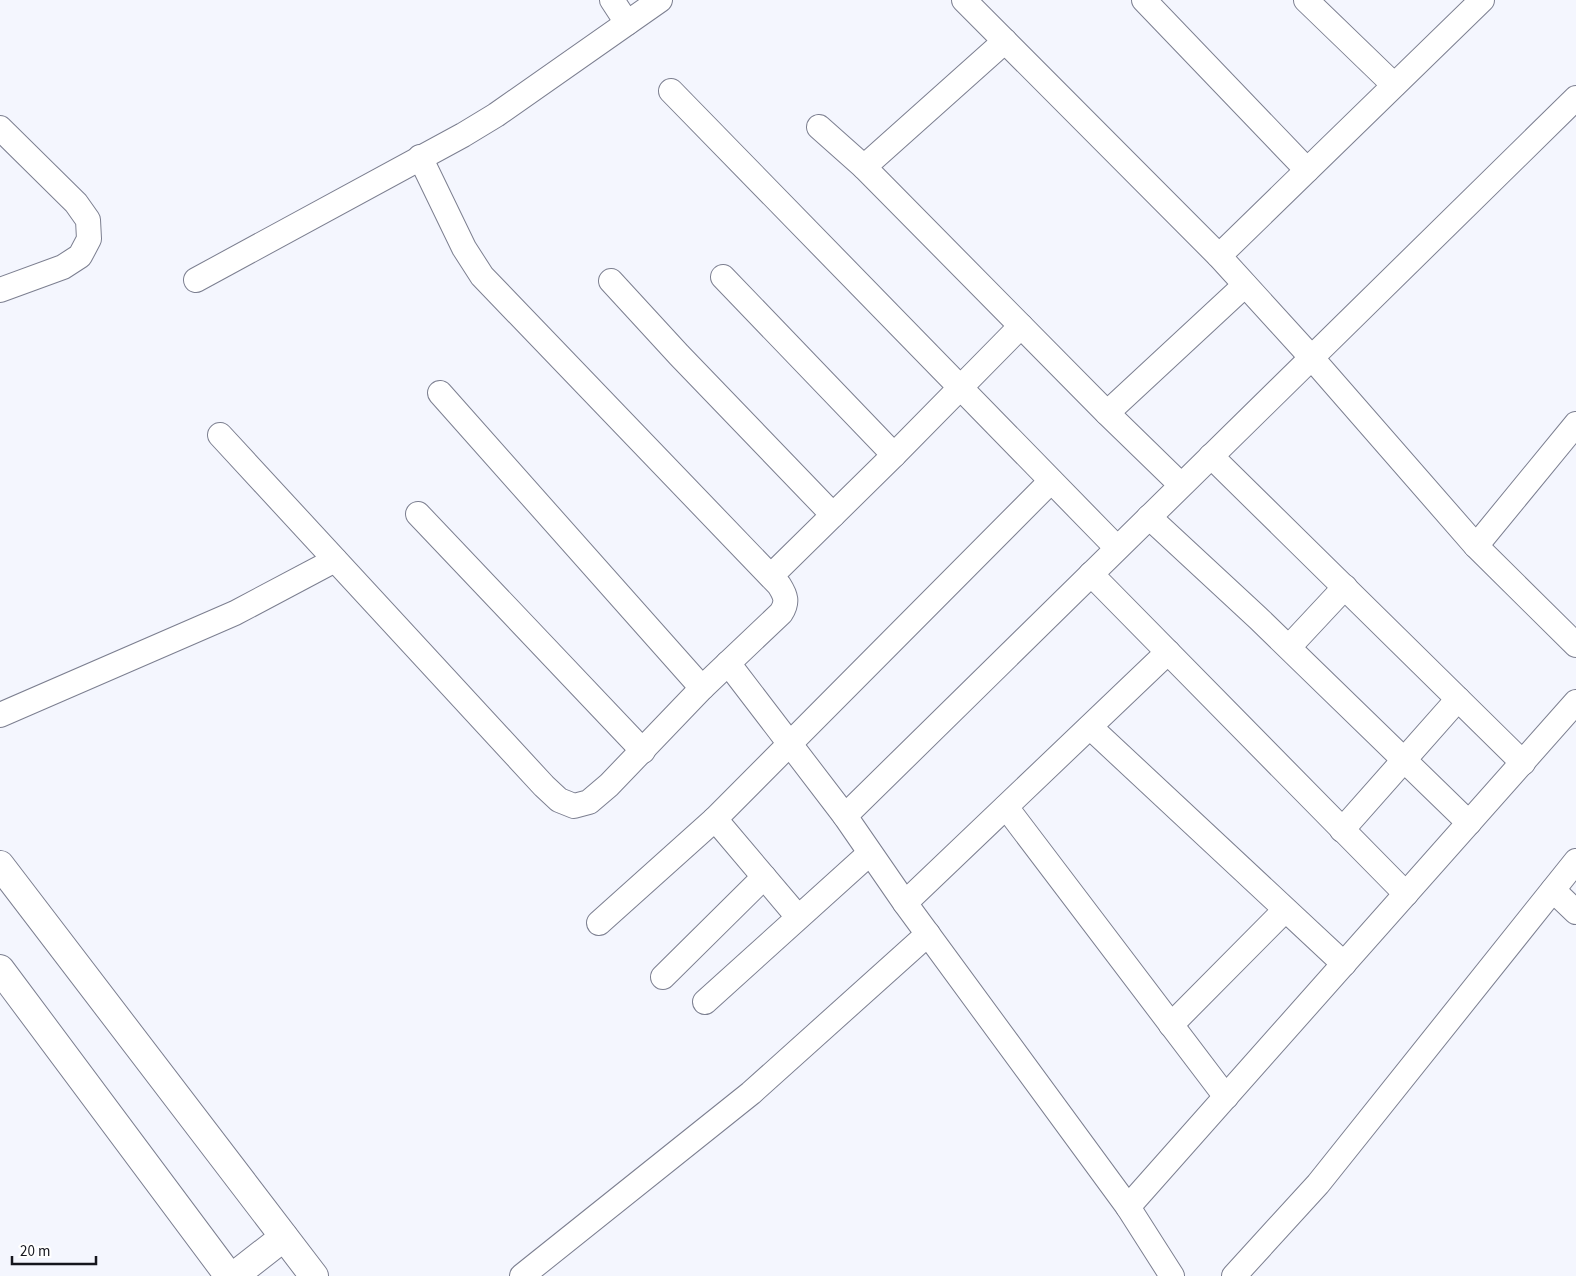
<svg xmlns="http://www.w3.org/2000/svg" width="1576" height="1276" font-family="'Source Sans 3',sans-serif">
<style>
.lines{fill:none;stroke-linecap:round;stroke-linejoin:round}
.street-casing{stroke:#7c7f90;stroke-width:26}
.primary-casing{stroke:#7c7f90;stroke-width:30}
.street{stroke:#fff;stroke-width:24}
.primary{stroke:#fff;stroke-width:28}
</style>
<rect width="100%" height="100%" fill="#f4f6fe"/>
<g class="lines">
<g class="street-casing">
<g id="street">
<path d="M612,0L627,23"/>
<path d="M964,0L1219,256L1311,357L1476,546L1576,645"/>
<path d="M1144,0L1307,170"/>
<path d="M1306,0L1394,85"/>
<path d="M671,91L1117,548"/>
<path d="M819,127L864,167L1107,413L1181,485"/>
<path d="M0,128L76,203L88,220L89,239L80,256L63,267L0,290"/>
<path d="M864,167L1005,41"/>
<path d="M1219,256L1482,0"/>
<path d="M723,277L894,455"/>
<path d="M196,280L463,135L496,115L660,0"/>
<path d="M611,281L679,355L833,515"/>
<path d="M440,393L702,688"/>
<path d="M1107,413L1245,285"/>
<path d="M220,435L544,786L559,800L574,806L589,802L609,785L702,688L781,613C788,602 786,596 779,585L482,276L464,248L420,157"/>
<path d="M1211,456L1523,763"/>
<path d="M418,514L643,751"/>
<path d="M1149,517L1258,618L1469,823"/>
<path d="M1476,546L1576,424"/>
<path d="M1091,574L1406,894"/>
<path d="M771,576L894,455L1021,326"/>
<path d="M1289,647L1345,587"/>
<path d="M728,663L845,816L905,903L1128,1207L1172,1276"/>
<path d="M0,715L235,613L335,560"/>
<path d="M1090,727L1344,964"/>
<path d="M1006,807L1226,1097"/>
<path d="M845,816L1576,98"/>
<path d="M715,819L798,917"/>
<path d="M1342,830L1458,699"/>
<path d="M1553,890L1576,912"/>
<path d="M905,903L1168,652"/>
<path d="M599,923L715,819L1051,481"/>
<path d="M663,977L764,877"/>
<path d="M705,1002L870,853"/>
<path d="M1171,1025L1285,910"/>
<path d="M1128,1207L1576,702"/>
<path d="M522,1276L751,1093L928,934"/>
<path d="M1234,1276L1318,1184L1576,861"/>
</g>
</g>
<g class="primary-casing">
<g id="primary">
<path d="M0,865L314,1276"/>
<path d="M0,969L229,1276"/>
<path d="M234,1276L284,1237"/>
</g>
</g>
<use href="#street" class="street"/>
<use href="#primary" class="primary"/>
</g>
<path d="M12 1256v8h84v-8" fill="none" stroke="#15161d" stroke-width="2.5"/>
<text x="20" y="1256" font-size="15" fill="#15161d" stroke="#ffffff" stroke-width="4" paint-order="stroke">20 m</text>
</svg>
